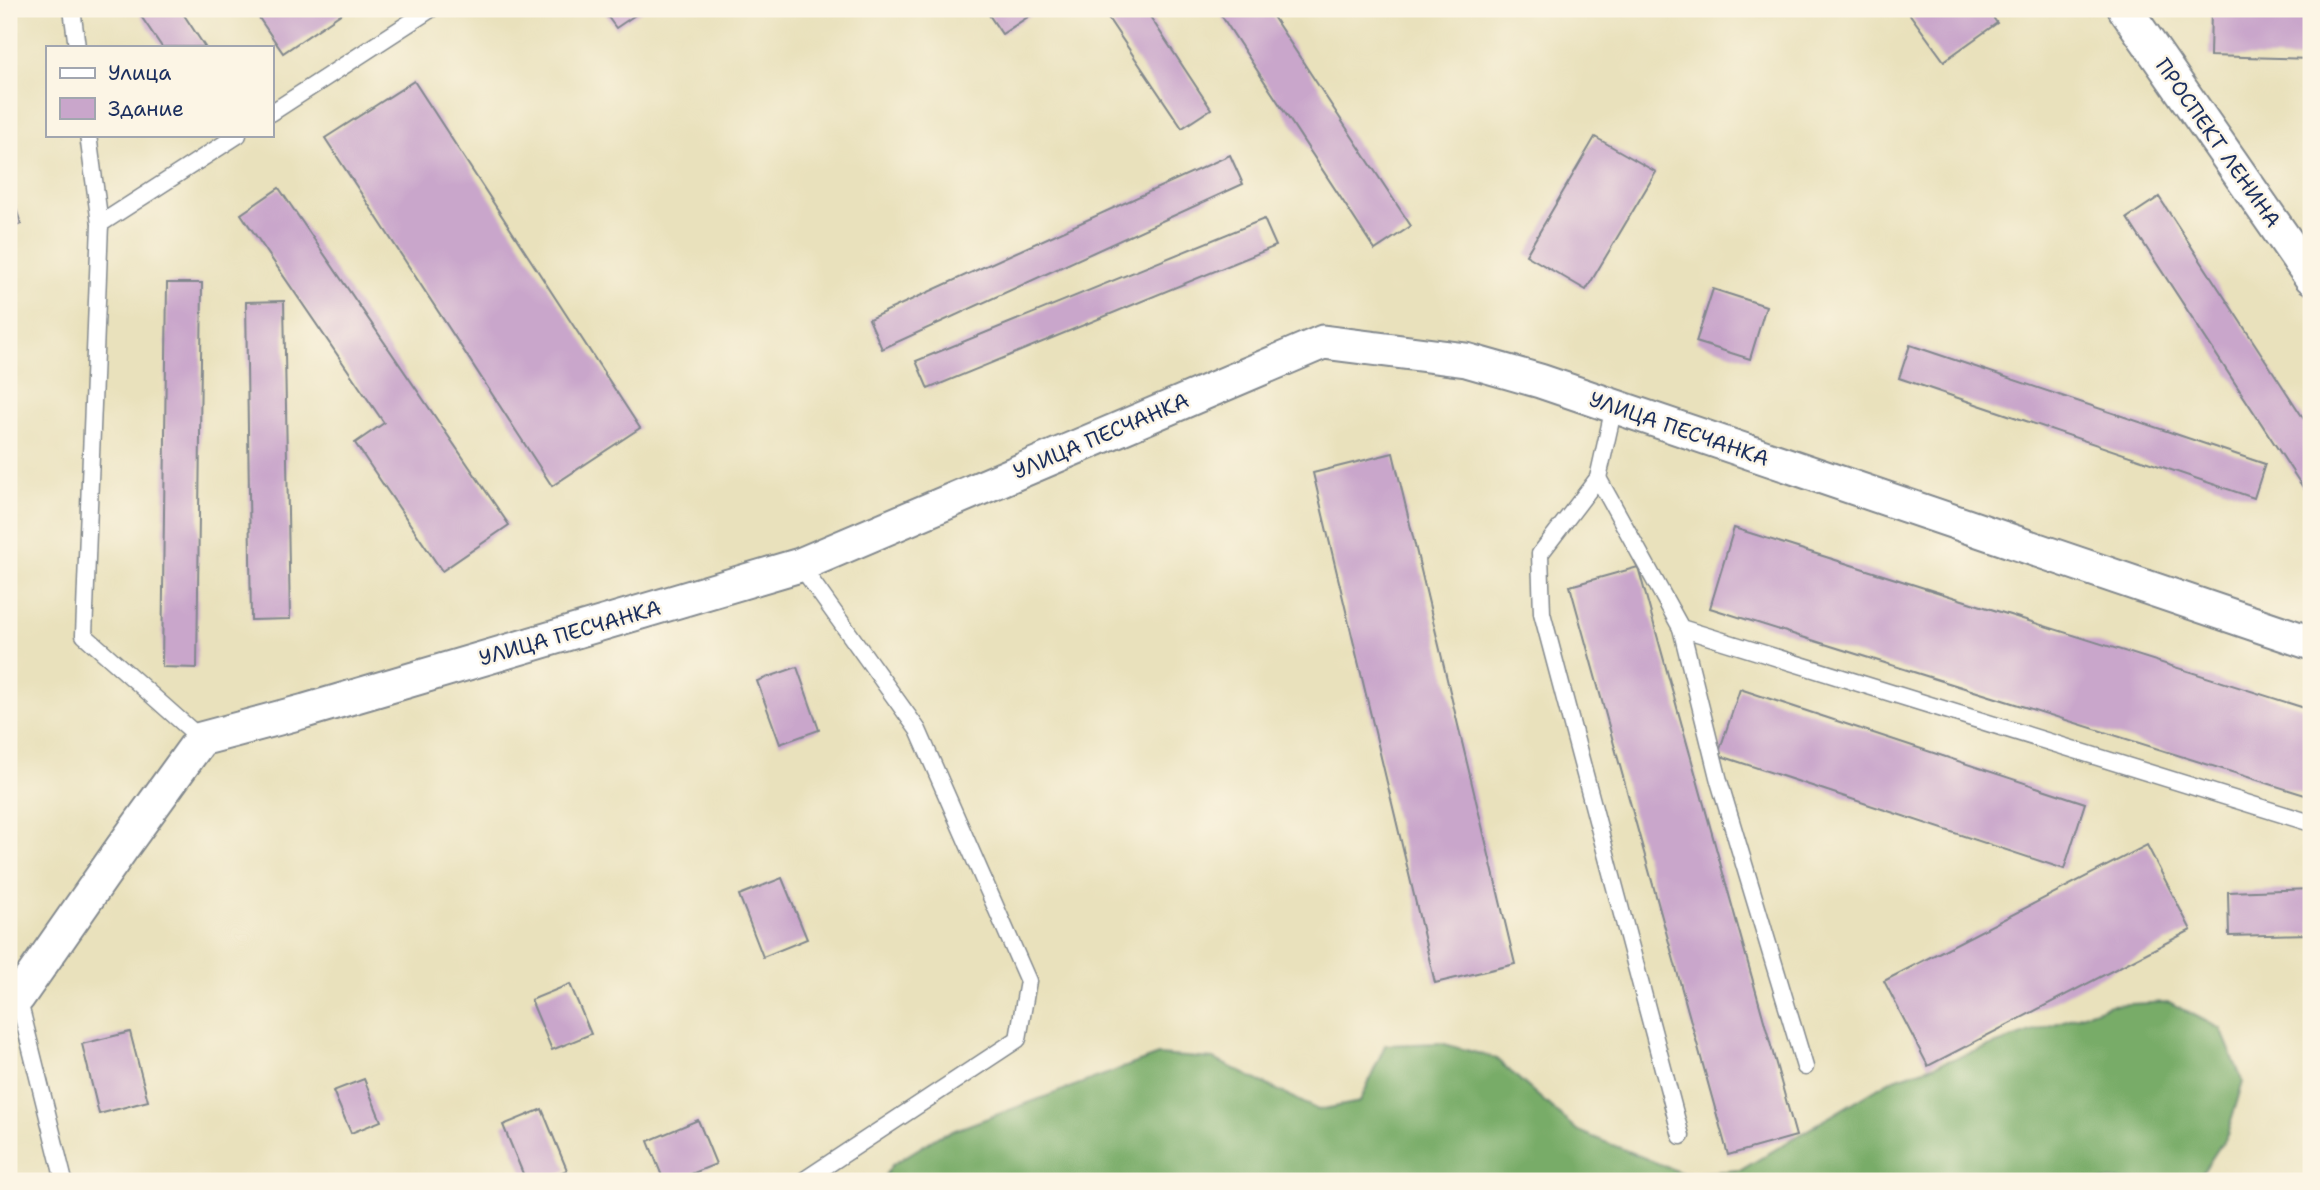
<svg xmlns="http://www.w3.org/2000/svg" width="2320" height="1190" font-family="'Shantell Sans',sans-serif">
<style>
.forest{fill:#78ac68;stroke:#4a6e63;stroke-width:2}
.building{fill:#c9a6cb}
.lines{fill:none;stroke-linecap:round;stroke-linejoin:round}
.lane-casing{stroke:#82888d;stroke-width:19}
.street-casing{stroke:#82888d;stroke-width:37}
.lane{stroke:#fff;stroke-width:16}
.street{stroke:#fff;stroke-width:33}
.labels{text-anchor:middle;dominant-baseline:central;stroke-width:5;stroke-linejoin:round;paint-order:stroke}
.street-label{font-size:21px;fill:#1b2f5e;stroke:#fcf5e5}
</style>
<rect width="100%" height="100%" fill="#fcf5e5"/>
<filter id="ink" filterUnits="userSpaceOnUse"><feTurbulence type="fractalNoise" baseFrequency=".0143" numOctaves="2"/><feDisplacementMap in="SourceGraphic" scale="14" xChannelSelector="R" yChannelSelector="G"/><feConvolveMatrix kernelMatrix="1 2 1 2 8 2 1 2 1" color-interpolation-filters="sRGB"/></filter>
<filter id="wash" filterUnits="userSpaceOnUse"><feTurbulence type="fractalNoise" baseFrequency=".00686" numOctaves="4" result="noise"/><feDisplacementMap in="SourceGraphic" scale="28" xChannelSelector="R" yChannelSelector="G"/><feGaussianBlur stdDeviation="1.57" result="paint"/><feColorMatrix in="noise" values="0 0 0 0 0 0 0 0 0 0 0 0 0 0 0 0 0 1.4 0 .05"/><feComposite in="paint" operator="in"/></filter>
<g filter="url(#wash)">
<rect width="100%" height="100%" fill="#e9e1bc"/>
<path class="forest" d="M2169,1002L2221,1029L2243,1082L2227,1135L2197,1181H881L892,1165L939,1136L1158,1055L1214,1059L1318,1110L1360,1102L1385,1045L1441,1043L1495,1058L1578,1131L1684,1174L1741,1170L1889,1081L2110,1005Z"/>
<g id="blocks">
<g class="building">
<path d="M136,9H180L205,47H162Z"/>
<path d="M253,9H348L283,53Z"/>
<path d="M602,9H644L616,28Z"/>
<path d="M985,9H1040L1002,34Z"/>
<path d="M1102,9H1145L1211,109L1182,128Z"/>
<path d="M1217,9H1268L1411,226L1375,250Z"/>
<path d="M1906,9H1987L1997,23L1944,61Z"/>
<path d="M2211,9H2311V59L2210,56Z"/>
<path d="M414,81L640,428L552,486L325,138Z"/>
<path d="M1595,137L1656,172L1586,290L1526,255Z"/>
<path d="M1230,155L1243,184L882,349L869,319Z"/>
<path d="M9,186L21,224L9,228Z"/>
<path d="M279,188L509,525L442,571L355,443L384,423L241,214Z"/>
<path d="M2159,197L2311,430V492L2308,495L2127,218Z"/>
<path d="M1264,219L1276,246L928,389L916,361Z"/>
<path d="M167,283H202L197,668L162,667Z"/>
<path d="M1713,289L1766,306L1750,359L1696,342Z"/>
<path d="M284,301L290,619L251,620L246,302Z"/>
<path d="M1910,345L2265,464L2254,498L1899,378Z"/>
<path d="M1393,453L1515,964L1435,983L1313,473Z"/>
<path d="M1734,528L2311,710V797L1710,608Z"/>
<path d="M1638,567L1796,1136L1728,1155L1570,586Z"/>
<path d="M797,667L819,730L780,744L757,681Z"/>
<path d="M1740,689L2085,803L2064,869L1718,755Z"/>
<path d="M2147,845L2191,930L1928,1066L1884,981Z"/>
<path d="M782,878L807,939L763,957L739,895Z"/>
<path d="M2311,889V934L2229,936L2228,892Z"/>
<path d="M570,984L591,1034L552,1050L531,1000Z"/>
<path d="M130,1032L148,1101L99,1114L82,1044Z"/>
<path d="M364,1079L381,1121L351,1133L333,1091Z"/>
<path d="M542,1109L567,1170L541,1181H526L503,1125Z"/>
<path d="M698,1120L716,1164L674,1181H664L648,1141Z"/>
</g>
</g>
</g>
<g filter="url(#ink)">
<use href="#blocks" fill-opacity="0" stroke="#82888d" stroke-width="2"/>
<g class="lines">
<g class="lane-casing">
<g id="lane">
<path d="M72,9L77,47"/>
<path d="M271,113L431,9"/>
<path d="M88,135L100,224L84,635L201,739"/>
<path d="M100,224L238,135"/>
<path d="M1614,407L1598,478L1540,554L1542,613L1681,1136"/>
<path d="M1598,478L1681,628L2311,823"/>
<path d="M800,565L918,730L1028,981L1018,1039L803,1181"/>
<path d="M1681,628L1719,781L1805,1067"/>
<path d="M18,997L64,1181"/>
</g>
</g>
<g class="street-casing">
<g id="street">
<path d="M2125,9L2311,277"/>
<path d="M9,998L18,997L122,848L201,739L305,711L800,565L1323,342L1466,360L1540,381L2311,643"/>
</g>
</g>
<use href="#lane" class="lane"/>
<use href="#street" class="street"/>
</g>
</g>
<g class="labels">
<g class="street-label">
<text transform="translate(2218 143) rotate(55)">ПРОСПЕКТ ЛЕНИНА</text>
<text transform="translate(1679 429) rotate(19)">УЛИЦА ПЕСЧАНКА</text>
<text transform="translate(1101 436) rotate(-23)">УЛИЦА ПЕСЧАНКА</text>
<text transform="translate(570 633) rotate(-16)">УЛИЦА ПЕСЧАНКА</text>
</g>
</g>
<rect width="2320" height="1190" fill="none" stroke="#fcf5e5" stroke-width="35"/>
<rect x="46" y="46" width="228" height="91" fill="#fcf5e5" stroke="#a2a6af" stroke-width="2"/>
<rect x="60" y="68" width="35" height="10" fill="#ffffff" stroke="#a2a6af" stroke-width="2"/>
<text x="108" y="80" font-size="21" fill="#1b2f5e">Улица</text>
<rect x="60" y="98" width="35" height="21" fill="#c9a6cb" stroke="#a2a6af" stroke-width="2"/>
<text x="108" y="116" font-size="21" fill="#1b2f5e">Здание</text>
</svg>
